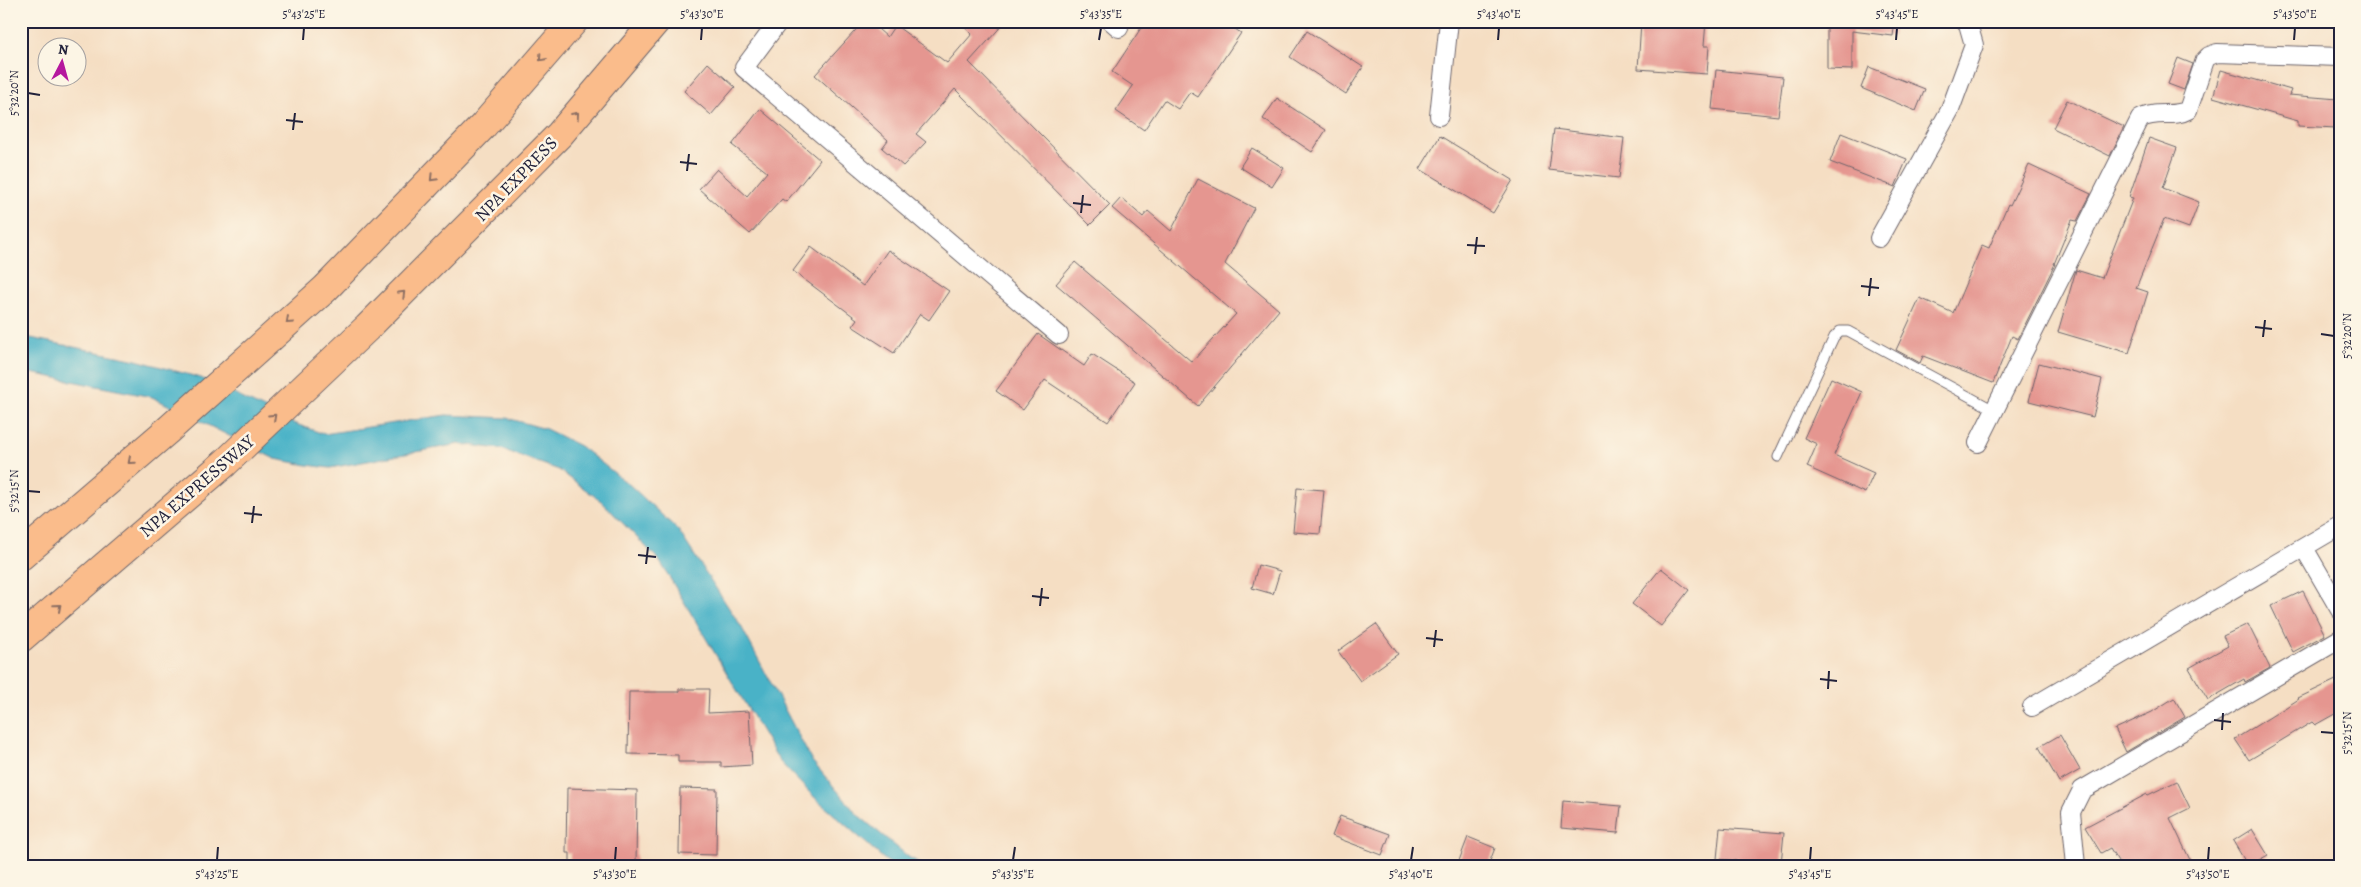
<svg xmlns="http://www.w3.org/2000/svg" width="2361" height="887" font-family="Alegreya,serif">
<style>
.water{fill:#48b2c7;stroke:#356a81}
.building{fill:#e59690}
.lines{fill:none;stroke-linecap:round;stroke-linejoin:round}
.lane-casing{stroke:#6c646b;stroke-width:11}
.street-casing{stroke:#6c646b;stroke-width:20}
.primary-casing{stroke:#6c646b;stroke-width:30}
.lane{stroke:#fff;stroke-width:9}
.street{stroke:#fff;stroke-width:18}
.primary{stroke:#fabc8b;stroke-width:28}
.oneway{stroke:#8e6f63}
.ticks{fill:none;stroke:#22223b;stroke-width:2}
.labels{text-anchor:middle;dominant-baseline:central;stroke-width:5;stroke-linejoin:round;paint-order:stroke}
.street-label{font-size:18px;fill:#22223b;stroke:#fcf5e5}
.neatline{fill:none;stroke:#22223b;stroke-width:2}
.ticks-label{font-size:12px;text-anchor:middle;fill:#22223b}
</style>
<rect width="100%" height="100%" fill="#fcf5e5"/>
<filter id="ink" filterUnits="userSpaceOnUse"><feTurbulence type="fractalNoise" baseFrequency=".02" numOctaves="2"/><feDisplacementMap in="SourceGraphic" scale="10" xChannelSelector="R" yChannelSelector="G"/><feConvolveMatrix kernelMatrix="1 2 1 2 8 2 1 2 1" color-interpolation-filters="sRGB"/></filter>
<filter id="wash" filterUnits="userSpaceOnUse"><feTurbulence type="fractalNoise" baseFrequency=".0096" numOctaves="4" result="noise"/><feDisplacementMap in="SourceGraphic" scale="20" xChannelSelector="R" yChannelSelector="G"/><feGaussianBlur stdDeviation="1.12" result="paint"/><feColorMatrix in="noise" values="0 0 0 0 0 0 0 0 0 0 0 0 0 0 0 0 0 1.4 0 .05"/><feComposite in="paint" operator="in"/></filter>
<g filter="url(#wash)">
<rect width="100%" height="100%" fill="#f5dec3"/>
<path class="water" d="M21,336L136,360L201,378L293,423L324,434L446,415L507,418L546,429L580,446L631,486L678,530L742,628L812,761L858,815L910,858L925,866H894L885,860L813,796L780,762L659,560L601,501L559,470L501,449L459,444L330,468L307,465L275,459L152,397L21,371Z"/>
<g id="blocks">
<g class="building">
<path d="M864,21H869L887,37L895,25L947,63L972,34L958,21H1006L969,62L1110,205L1090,225L955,89L916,134L926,142L903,166L882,148L888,140L815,75Z"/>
<path d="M1164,21H1223L1241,33L1198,97L1190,92L1178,109L1164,100L1144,130L1116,111L1133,86L1112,72L1141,28Z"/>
<path d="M1641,21H1706L1704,46H1709L1707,74L1638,69Z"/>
<path d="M1827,21H1895L1893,36L1852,31V70L1827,69Z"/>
<path d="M1307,31L1363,67L1346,94L1290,57Z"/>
<path d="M2178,58L2193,64L2184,90L2168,84Z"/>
<path d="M708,63L735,87L711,115L684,91Z"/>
<path d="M1869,67L1925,89L1916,111L1861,88Z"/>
<path d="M1716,70L1783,77L1778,116L1712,109Z"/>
<path d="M2221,70L2291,90L2289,95L2338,99L2336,128L2298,126V121L2213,97Z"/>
<path d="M1277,98L1326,130L1312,152L1263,119Z"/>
<path d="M2067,100L2124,127L2110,156L2053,128Z"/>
<path d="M760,109L820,160L786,202L782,199L750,234L699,189L717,169L747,196L767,172L732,145Z"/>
<path d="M1554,129L1624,138L1619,178L1549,170Z"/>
<path d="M1841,133L1907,159L1895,187L1830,162Z"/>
<path d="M1440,136L1513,180L1493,213L1420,169Z"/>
<path d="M2149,138L2177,148L2163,188L2199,202L2189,228L2164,219L2136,288L2148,292L2129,353L2058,332L2076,270L2102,278L2133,198L2129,197Z"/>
<path d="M1252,148L1284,168L1272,187L1240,167Z"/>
<path d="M2029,165L2091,194L2077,221L2072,220L2054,264H2055L2018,339L2012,336L1993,383L1923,356L1920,363L1896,350L1920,298L1953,313L1982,245L1989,248L2008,204L2010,205Z"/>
<path d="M1198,179L1254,208L1225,264L1279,310L1198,406L1056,284L1075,262L1192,362L1236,314L1112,208L1121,198L1143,217L1148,211L1171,231Z"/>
<path d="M811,247L863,286L888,250L949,291L929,320L920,314L894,353L852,326L857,319L793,271Z"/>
<path d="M1038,334L1084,366L1092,354L1135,382L1108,422L1045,380L1023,410L996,391Z"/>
<path d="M2039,363L2102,379L2093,417L2029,401Z"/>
<path d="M1831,378L1862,392L1834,455L1874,473L1865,493L1807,467L1817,444L1804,438Z"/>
<path d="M1297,488L1324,490L1320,534L1293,532Z"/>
<path d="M1258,565L1280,571L1273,594L1252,588Z"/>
<path d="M1661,568L1689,590L1661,626L1632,604Z"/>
<path d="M2303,591L2325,635L2293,652L2271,606Z"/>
<path d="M1376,624L1398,654L1360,681L1338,651Z"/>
<path d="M2248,624L2270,668L2245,682L2244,679L2208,700L2189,668L2228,646L2223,636Z"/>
<path d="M2340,678V711L2315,725L2312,722L2249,760L2235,739L2299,699L2298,698Z"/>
<path d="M679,689H709L708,713L749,711L752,765L721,767V762H678V755L628,754L629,692H679Z"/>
<path d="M2174,698L2185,717L2126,752L2115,729L2152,712Z"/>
<path d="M2060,735L2080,770L2059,782L2039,747Z"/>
<path d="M2177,781L2190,808L2170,818L2191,862L2182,866H2121L2110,848L2101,853L2085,827L2147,794L2148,795Z"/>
<path d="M567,788L637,790L636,866H570V853H566Z"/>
<path d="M680,788L717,789L716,855L679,854Z"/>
<path d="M1563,801L1621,806L1618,833L1561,828Z"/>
<path d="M1340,816L1390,834L1382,855L1332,836Z"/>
<path d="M1720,828L1784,833L1781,864L1717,859Z"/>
<path d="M2252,829L2268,855L2248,866L2233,841Z"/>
<path d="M1468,837L1495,848L1488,866H1457Z"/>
</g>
</g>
</g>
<g filter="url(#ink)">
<use href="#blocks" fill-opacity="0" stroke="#6c646b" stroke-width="1"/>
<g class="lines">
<g class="lane-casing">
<path id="lane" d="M1778,457L1834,337L1840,331H1848L1994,410"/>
</g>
<g class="street-casing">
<g id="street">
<path d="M779,21L744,68L1059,335"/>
<path d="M1111,21L1119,28"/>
<path d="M1439,116L1449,21"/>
<path d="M1879,238L1950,110L1974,45L1968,24L1965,21"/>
<path d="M1978,443L2140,119C2155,110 2174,118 2188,110L2205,60L2209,56L2217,53L2340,57"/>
<path d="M2304,548L2340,610"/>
<path d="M2032,707L2340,526"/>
<path d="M2076,866L2071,812L2082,790L2340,639"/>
</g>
</g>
<g class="primary-casing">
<g id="primary">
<path d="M21,556L168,430L325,289L483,126L574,21"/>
<path d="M21,638L225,463L367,328L560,134L656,21"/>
</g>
</g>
<use href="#lane" class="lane"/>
<use href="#street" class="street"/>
<use href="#primary" class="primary"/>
</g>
<defs><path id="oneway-chevron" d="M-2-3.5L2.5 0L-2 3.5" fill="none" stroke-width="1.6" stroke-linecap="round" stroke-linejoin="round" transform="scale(1.25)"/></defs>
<g class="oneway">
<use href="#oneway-chevron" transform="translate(542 58) rotate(131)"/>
<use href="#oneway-chevron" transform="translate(576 115) rotate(-49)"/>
<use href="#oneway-chevron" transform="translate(433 178) rotate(134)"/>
<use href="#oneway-chevron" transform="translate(402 294) rotate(-45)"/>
<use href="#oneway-chevron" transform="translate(289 321) rotate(138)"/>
<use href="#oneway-chevron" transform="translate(273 417) rotate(-43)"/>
<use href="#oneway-chevron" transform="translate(131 461) rotate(139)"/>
<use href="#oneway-chevron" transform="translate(58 607) rotate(-41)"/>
</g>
</g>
<path class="ticks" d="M303,40L304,28M701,40L702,28M1099,40L1101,28M1498,40L1499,28M1896,40L1897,28M2294,40L2295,28M28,93L40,95M286,120L303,122M293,130L295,113M680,162L697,164M687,171L689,154M1073,203L1091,205M1081,213L1083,195M1467,245L1485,246M1475,254L1477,237M1861,286L1879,288M1869,296L1871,278M2255,327L2272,329M2321,334L2334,336M2263,337L2265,320M28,491L40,492M244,513L262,515M252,523L254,506M638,555L656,557M646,564L648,547M1032,596L1049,598M1040,606L1042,588M1426,638L1443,640M1434,647L1436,630M1820,679L1837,681M1828,689L1829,671M2214,720L2231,722M2222,730L2223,713M2321,732L2334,733M217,860L218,847M615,860L616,847M1013,860L1015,847M1411,860L1413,847M1810,860L1811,847M2208,860L2209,847"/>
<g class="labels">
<g class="street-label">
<text transform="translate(516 179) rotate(-46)">NPA EXPRESS</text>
<text transform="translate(197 486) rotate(-41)">NPA EXPRESSWAY</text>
</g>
</g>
<rect width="2361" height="887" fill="none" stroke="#fcf5e5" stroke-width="55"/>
<g transform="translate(62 62) rotate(6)"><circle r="24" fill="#fcf5e5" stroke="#a5a1a1"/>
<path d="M0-4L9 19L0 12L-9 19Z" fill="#b5179e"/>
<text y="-8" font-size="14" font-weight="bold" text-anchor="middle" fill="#22223b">N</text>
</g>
<rect x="28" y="28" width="2306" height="832" class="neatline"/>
<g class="ticks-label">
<text x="304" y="18">5°43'25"E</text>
<text x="702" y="18">5°43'30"E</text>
<text x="1101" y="18">5°43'35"E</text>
<text x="1499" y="18">5°43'40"E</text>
<text x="1897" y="18">5°43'45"E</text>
<text x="2295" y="18">5°43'50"E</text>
<text transform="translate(14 93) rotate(-90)" y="4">5°32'20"N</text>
<text transform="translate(2347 336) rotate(-90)" y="4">5°32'20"N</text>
<text transform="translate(14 491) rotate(-90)" y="4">5°32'15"N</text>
<text transform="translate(2347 733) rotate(-90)" y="4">5°32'15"N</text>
<text x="217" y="878">5°43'25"E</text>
<text x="615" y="878">5°43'30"E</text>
<text x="1013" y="878">5°43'35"E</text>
<text x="1411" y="878">5°43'40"E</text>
<text x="1810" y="878">5°43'45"E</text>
<text x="2208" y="878">5°43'50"E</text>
</g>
</svg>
